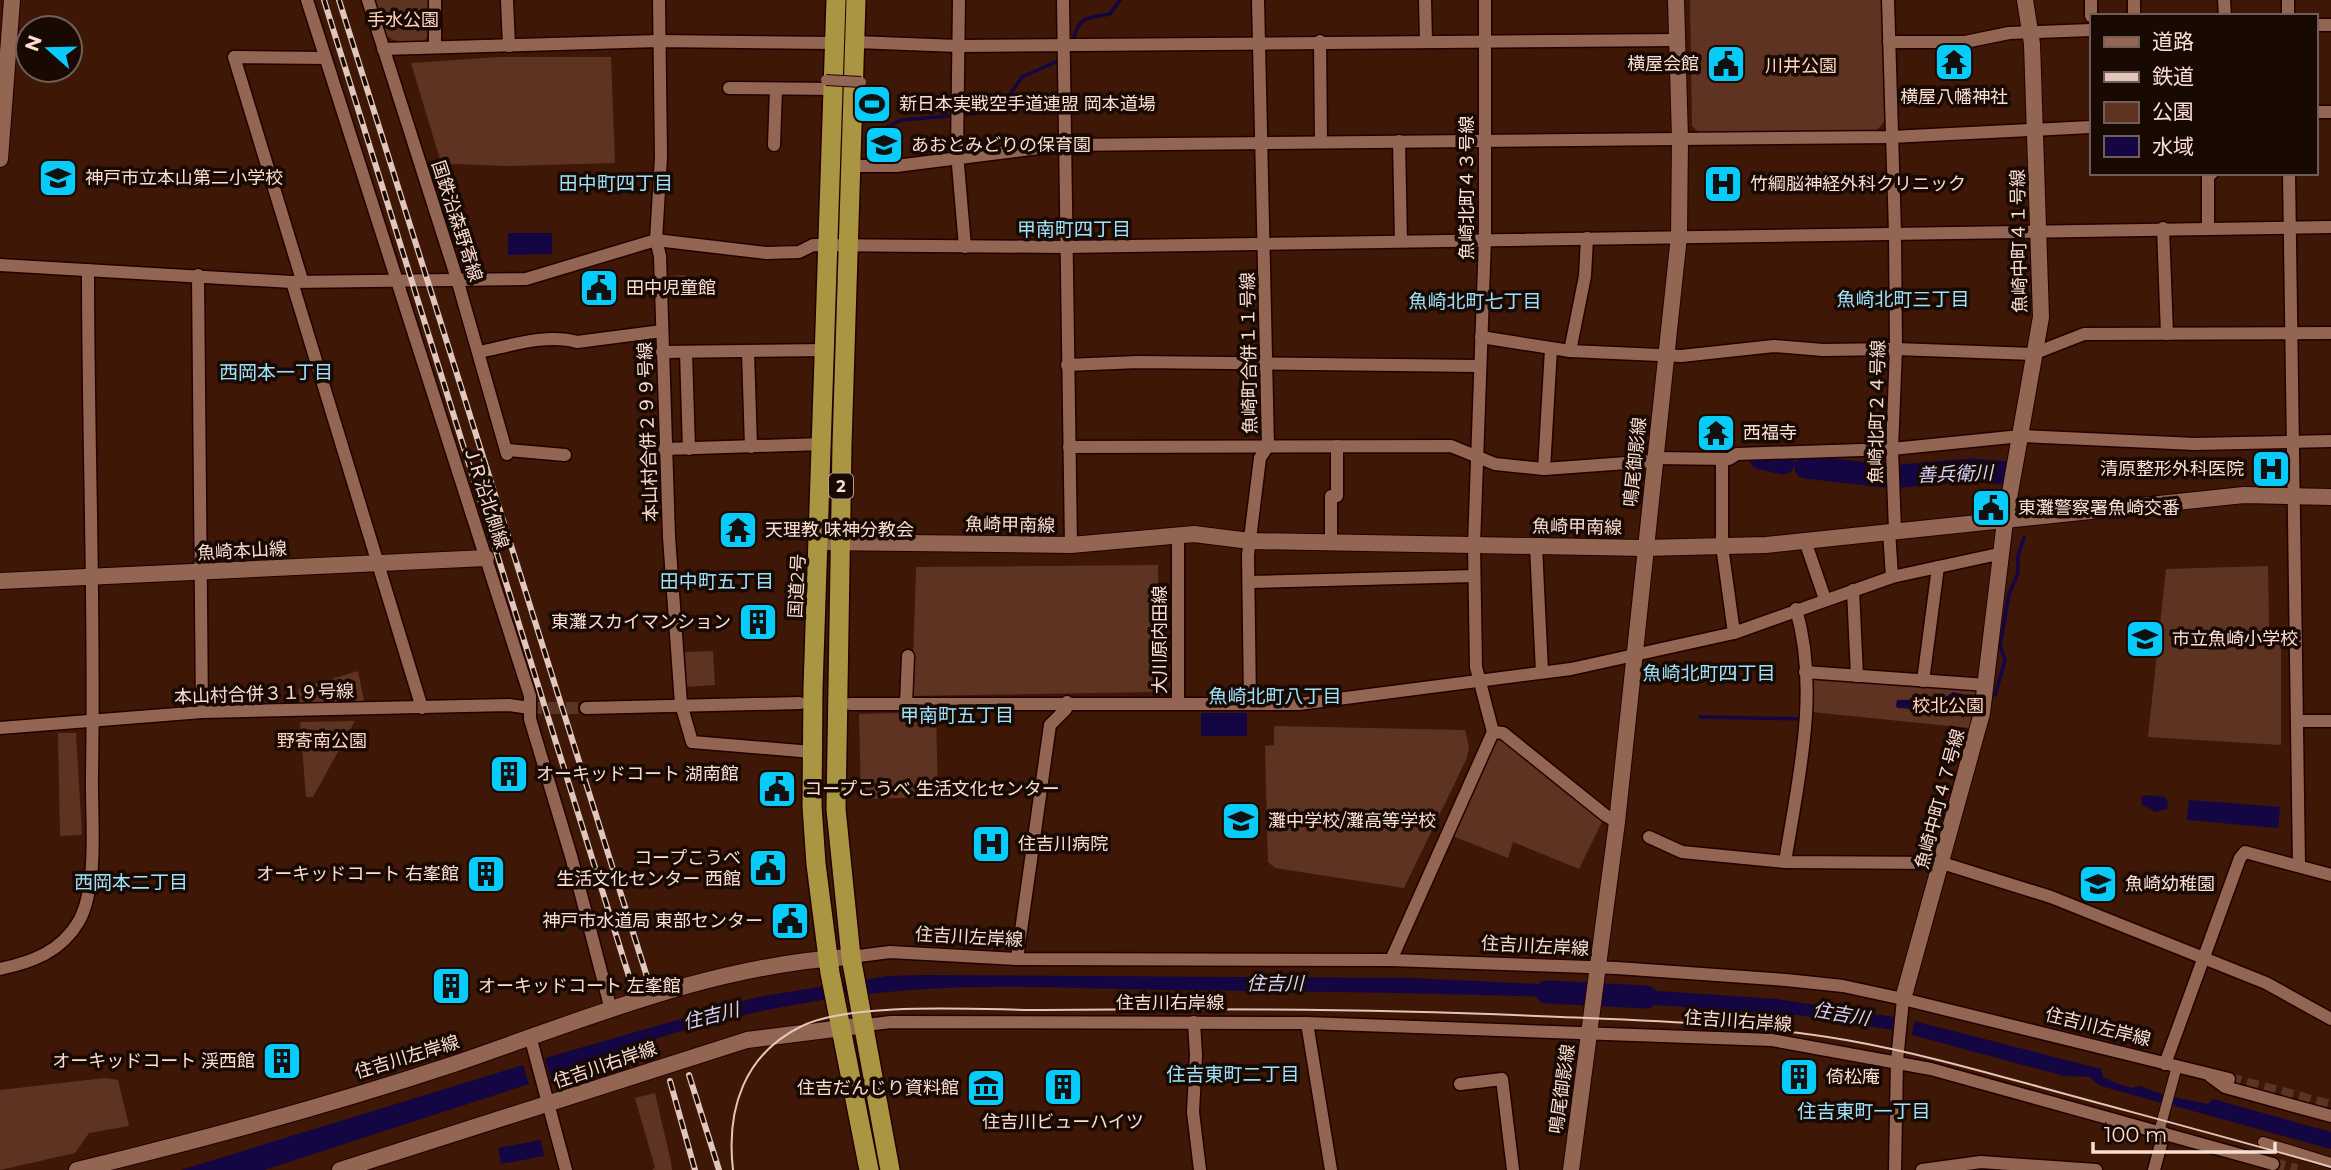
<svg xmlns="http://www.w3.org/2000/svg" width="2331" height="1170" font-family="Montserrat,'Noto Sans JP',sans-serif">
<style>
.green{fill:#5f3321}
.water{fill:#140543}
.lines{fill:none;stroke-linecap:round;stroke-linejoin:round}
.stream{stroke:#140543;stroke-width:3.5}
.river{stroke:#140543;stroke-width:23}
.minor-tunnel{stroke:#5a3526;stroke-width:12;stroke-dasharray:12 6;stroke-linecap:butt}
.pedestrian-casing{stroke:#230100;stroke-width:12}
.minor-casing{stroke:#230100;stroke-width:15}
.tertiary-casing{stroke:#230100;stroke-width:18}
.trunk-casing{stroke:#230100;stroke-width:22}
.pedestrian{stroke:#936553;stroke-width:10}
.minor{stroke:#936553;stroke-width:12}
.tertiary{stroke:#936553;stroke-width:16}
.trunk{stroke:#aa9642;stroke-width:19}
.tram{stroke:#e3c6bb;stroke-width:2}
.rail-casing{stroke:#e3c6bb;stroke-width:6}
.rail{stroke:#190903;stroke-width:3.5;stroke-dasharray:10;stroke-linecap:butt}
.pedestrian-bridge-casing{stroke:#230100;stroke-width:12;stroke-linecap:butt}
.pedestrian-bridge{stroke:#936553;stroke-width:10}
.labels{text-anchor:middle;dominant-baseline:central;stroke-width:7;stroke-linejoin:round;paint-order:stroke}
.shield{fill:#190903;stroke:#b69e95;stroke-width:2}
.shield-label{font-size:16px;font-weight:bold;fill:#f9ded3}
.park-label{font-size:18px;fill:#fed3c2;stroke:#190903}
.poi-label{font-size:18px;fill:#f9ded3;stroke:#190903;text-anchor:start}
.street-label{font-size:18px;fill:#f9ded3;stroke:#190903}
.neighbourhood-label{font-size:19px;fill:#9be3fd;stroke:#190903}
.water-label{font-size:19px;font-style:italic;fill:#d2d4fc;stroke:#190903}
</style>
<rect width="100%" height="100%" fill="#3e1707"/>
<g class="green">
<path d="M374,0H428L427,37L424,42C380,42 387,40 374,0Z"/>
<path d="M1690,0H1882L1885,121L1876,131L1701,134L1692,126Z"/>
<path d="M499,57H611L615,163L506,166L455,164L442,166L411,63Z"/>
<path d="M691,275L692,292L665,294L664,276Z"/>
<path d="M1158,565V692L912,696L916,567Z"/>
<path d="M2268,566L2269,629H2281V745L2148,737L2166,569Z"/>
<path d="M713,651L715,685L686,687L685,652Z"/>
<path d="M358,671L365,705H300L298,689Z"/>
<path d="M1816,676L1978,688L1969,728L1811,712L1810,683Z"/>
<path d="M936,712L938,797L861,799L859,714Z"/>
<path d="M355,721L313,797H306L300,722Z"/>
<path d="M1274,726L1465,730L1469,747L1467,758L1404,888L1275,868L1268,862L1265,746L1274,745Z"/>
<path d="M58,733H76L82,835L60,836Z"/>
<path d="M1503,738L1604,818L1579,869L1513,842L1508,858L1450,835L1495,739Z"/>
<path d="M105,1078L118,1080L129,1126L89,1133L75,1153L0,1170V1090Z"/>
<path d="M655,1093L671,1162L672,1170H652L655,1168L635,1098Z"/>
</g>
<g class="water">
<path d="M508,233H552V254L508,255Z"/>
<path d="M1953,692L1967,695L1964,712L1897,708L1896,705L1897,700L1943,699Z"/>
<rect x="1201" y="713" width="46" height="23"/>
<path d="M2146,795L2165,797L2168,802L2167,809L2156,812L2142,805L2141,797Z"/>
<path d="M2189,800L2280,807L2278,828L2187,820Z"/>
<path d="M924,975L1413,978L1581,986L1577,990V998C1440,993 1303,991 1166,990C1082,989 996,983 912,990C787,999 666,1029 550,1077L545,1058L758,997L887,976Z"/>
<path d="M1613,988L1777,999L1894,1017L1892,1030L1798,1015L1612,1002Z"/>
<path d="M1914,1021L2101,1069L2103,1077L2119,1084L2132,1088L2140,1086L2164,1095L2162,1103L2101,1086L2089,1077L2064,1076L1912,1035Z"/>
<path d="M523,1065L529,1084L264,1170H181Z"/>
<path d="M2173,1097L2208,1104L2213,1099L2331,1132V1149L2171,1105Z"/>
<path d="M541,1140L544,1156L501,1164L498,1148Z"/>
</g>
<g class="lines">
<g class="stream">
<path d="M1074,37C1079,16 1091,17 1110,14L1120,0"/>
<path d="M966,114L993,112L1001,107L1022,77L1058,61"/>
<path d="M869,136L901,120L949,116"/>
<path d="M1995,695L2005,660L2000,646L2009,594L2018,573V556L2024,537"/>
<path d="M1700,717L1803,719"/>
</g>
<g class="river">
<path d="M1761,458L1783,463"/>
<path d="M1806,467L1885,476"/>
<path d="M1901,476L1970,470L2008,473"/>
<path d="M1547,992L1646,997"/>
</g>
<g class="minor-tunnel">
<path d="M530,708H586"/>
<path d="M2229,1079L2331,1106"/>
<path d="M2273,1164L2297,1170"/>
</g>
<g class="pedestrian-casing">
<g id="pedestrian">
<path d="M2159,1132L2177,1066"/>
<path d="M2263,1142L2331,1163"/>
</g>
</g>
<g class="minor-casing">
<g id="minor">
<path d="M307,0L530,696V719L571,856L611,1010"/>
<path d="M368,0L457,279L507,454"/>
<path d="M507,0L509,46"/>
<path d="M659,0L661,157L656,240L660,256L669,537L681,704L692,742L812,752"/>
<path d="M959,0L957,153L965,247"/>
<path d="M1063,0L1071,545"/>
<path d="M1425,0L1426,41"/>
<path d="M1888,0L1895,233L1896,349L1892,449L1895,531"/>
<path d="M2091,0V16"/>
<path d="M2134,0V16"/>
<path d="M2224,0L2225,16"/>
<path d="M2288,0V16"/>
<path d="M2315,25H2331"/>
<path d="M1320,41L1321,142"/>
<path d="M855,42L958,46L1677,40"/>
<path d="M1889,42H1965L2009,33L2091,30"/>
<path d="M435,47V0"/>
<path d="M383,49L659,41L836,43"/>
<path d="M729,88L834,89"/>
<path d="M2315,112H2331"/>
<path d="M1399,141L1401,241"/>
<path d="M774,145L776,89"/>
<path d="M850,166H896L1063,145L1891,137L2091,127"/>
<path d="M2289,173L2299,865"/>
<path d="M2208,227V176L2212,173"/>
<path d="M2163,228L2167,334"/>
<path d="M0,265L292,282L526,279L656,240L766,253L799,252L813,245L1065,247L2331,227"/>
<path d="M198,275L202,712"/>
<path d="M302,280L234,57L325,58"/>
<path d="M292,282L422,708"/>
<path d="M1481,337L1570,351L1681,356L1774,346L1823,350L1896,349L2033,354L2084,334L2331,333"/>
<path d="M1570,351L1585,276L1587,238"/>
<path d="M479,352C509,346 547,333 577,342L662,331"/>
<path d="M662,352L826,350"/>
<path d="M686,352L689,449"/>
<path d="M748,352L751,447"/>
<path d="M1067,365L1138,362L1478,366"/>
<path d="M1069,447L1451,446L1495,464L1544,469L1654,461"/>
<path d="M664,449L823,444"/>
<path d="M507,450L565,455"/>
<path d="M1655,458L1729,459L1737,454L1892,449L2021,436L2195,444L2331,441"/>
<path d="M1722,459V546L1734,633"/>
<path d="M1544,469L1551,349"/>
<path d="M1889,531L1892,577"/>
<path d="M1178,536V703"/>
<path d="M1805,541L1825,599"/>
<path d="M1331,542V496H1337V446"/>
<path d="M1536,546L1542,672"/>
<path d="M1249,582L1474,576"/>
<path d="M1853,590L1857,676"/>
<path d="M1805,672L1987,685"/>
<path d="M1923,681L1938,567"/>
<path d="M1250,702L1248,555L1260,458L1268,446L1258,0"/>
<path d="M850,704H1299L1571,669L1734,633L1892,577L2003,553"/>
<path d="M906,704L908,656"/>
<path d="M586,708L800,703"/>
<path d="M2297,721H2331"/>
<path d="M0,728L202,712L509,705L530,708"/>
<path d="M1493,732L1503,733L1605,815L1617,822"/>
<path d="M1649,837L1682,852L1785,862L1942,863L2051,897L2266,983L2331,1019"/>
<path d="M1785,862C1798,780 1820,691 1796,609"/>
<path d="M851,957L890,952L1017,959L1391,960L1617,968L1786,980L1843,986L1903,999L2229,1079"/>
<path d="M1017,959L1050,725L1066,709L1067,702"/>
<path d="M1391,960L1493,732L1476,667L1474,545L1485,239V0"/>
<path d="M0,969C32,962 61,952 79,921C99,884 91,817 92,774C95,606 88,438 88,270"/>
<path d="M1194,1022L1196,1055L1193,1112L1200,1170"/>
<path d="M1307,1023L1331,1170"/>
<path d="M866,1025L891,1022L1307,1023L1772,1040L1931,1069L2273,1164"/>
<path d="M530,1036L566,1170"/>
<path d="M2165,1064L2240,858L2245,852L2331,875"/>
<path d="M2210,1076L2225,1087L2331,1116"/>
<path d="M1460,1084L1502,1079L1513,1170"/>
<path d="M1895,1170L1897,1061L1903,999"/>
<path d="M1922,1170L1981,1162L2096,1170"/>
<path d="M2154,1170L2164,1133"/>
</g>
</g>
<g class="tertiary-casing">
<g id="tertiary">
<path d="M0,159L12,0"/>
<path d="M820,542L1071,545L1194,534L1250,541L1644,548L1766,545L2244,495L2331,497"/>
<path d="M0,581L486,558"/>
<path d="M1903,999L1982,713L2005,521L2041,317L2032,44L2025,0"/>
<path d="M77,1170C201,1140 333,1104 454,1064C583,1020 714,964 851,957"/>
<path d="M340,1170L747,1040L866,1025"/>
<path d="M1571,1170L1617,822L1679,236L1680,139L1676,0"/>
</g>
</g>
<g class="trunk-casing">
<g id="trunk">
<path d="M836,0L813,688L812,806L816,864L830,973L869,1170"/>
<path d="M856,0L842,445L836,809L851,957L890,1170"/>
</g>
</g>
<use href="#pedestrian" class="pedestrian"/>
<use href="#minor" class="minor"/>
<use href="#tertiary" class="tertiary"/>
<use href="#trunk" class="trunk"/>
<path class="tram" d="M733,1170C726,1109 744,1054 802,1026C854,1001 982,1010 1043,1010C1216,1008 1388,1009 1561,1017C1656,1021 1752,1024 1846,1040C1914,1052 1981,1071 2047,1089C2142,1115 2237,1140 2331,1167"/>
<g class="rail-casing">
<g id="rail">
<path d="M324,0L632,986"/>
<path d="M339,0L648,980"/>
<path d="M689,1075L719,1170"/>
<path d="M670,1081L695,1170"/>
</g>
</g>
<use href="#rail" class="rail"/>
<g class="pedestrian-bridge-casing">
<path id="pedestrian-bridge" d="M826,80L861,82"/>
</g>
<use href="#pedestrian-bridge" class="pedestrian-bridge"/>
</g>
<defs>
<g id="temple-square" transform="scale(2.0125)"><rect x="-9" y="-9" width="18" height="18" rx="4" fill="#07cbf9" stroke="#190903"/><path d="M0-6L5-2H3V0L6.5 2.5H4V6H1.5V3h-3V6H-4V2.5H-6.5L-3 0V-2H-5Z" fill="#111"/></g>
<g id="civic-square" transform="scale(2.0125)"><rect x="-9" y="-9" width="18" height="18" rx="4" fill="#07cbf9" stroke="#190903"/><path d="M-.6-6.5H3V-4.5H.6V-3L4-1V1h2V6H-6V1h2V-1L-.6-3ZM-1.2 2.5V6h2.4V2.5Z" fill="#111"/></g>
<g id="stadium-square" transform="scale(2.0125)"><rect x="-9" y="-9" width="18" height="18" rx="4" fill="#07cbf9" stroke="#190903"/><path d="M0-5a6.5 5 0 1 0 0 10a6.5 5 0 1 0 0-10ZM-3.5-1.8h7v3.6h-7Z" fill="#111"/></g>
<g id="school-square" transform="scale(2.0125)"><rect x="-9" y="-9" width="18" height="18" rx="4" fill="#07cbf9" stroke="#190903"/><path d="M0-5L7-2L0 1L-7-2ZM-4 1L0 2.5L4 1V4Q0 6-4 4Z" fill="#111"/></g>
<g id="hospital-square" transform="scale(2.0125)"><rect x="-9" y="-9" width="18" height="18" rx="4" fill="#07cbf9" stroke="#190903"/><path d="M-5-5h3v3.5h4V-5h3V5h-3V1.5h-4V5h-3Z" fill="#111"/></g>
<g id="building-square" transform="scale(2.0125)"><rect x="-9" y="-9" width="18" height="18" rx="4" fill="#07cbf9" stroke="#190903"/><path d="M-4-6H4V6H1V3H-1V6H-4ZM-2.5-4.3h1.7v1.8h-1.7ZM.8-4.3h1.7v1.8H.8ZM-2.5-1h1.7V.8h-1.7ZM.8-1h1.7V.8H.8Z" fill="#111"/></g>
<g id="museum-square" transform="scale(2.0125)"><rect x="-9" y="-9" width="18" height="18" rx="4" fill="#07cbf9" stroke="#190903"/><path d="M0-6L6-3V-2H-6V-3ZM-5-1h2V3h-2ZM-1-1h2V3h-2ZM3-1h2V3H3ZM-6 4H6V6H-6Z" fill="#111"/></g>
</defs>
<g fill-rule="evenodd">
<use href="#temple-square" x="1954" y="62"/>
<use href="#civic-square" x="1726" y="64"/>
<use href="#stadium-square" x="872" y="104"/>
<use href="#school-square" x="884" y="145"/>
<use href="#school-square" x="58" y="178"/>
<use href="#hospital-square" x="1723" y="184"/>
<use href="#civic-square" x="599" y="288"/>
<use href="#temple-square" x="1716" y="433"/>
<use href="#hospital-square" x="2271" y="469"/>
<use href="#civic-square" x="1991" y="508"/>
<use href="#temple-square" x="738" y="530"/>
<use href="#building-square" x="758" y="622"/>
<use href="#school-square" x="2145" y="639"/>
<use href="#building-square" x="509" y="774"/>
<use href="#civic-square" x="777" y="789"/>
<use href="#school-square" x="1241" y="821"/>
<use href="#hospital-square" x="991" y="844"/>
<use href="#civic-square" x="768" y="868"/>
<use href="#building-square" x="486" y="874"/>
<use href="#school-square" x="2098" y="884"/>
<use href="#civic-square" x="790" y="921"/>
<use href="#building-square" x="451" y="986"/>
<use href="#building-square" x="282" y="1061"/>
<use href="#building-square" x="1799" y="1077"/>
<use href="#building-square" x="1063" y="1087"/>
<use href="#museum-square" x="986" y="1088"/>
</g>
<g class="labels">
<rect class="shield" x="829" y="473.5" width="24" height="25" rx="5"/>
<g class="shield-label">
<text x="841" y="486">2</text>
</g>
<g class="park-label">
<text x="403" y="20">手水公園</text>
<text x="1801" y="66">川井公園</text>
<text x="1948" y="706">校北公園</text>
<text x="322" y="741">野寄南公園</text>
</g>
<g class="poi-label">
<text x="1699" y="64" text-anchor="end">横屋会館</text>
<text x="1954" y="97" text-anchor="middle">横屋八幡神社</text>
<text x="899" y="104">新日本実戦空手道連盟 岡本道場</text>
<text x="911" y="145">あおとみどりの保育園</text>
<text x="85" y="178">神戸市立本山第二小学校</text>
<text x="1750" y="184">竹綱脳神経外科クリニック</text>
<text x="626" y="288">田中児童館</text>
<text x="1743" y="433">西福寺</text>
<text x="2244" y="469" text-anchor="end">清原整形外科医院</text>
<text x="2018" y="508">東灘警察署魚崎交番</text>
<text x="765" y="530">天理教 味神分教会</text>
<text x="731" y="622" text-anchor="end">東灘スカイマンション</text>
<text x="2172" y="639">市立魚崎小学校</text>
<text x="536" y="774">オーキッドコート 湖南館</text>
<text x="804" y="789">コープこうべ 生活文化センター</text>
<text x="1268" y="821">灘中学校/灘高等学校</text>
<text x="1018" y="844">住吉川病院</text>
<text x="741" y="858" text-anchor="end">コープこうべ<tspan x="741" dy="21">生活文化センター 西館</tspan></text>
<text x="459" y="874" text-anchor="end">オーキッドコート 右峯館</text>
<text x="2125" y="884">魚崎幼稚園</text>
<text x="763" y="921" text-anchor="end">神戸市水道局 東部センター</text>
<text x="478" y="986">オーキッドコート 左峯館</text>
<text x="255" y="1061" text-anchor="end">オーキッドコート 渓西館</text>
<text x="1826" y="1077">倚松庵</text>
<text x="959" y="1088" text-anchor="end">住吉だんじり資料館</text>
<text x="1063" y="1122" text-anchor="middle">住吉川ビューハイツ</text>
</g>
<g class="street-label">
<text transform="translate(1467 188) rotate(-90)">魚崎北町４３号線</text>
<text transform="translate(457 221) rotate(72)">国鉄沿森野寄線</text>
<text transform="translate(2019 241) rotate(-91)">魚崎中町４１号線</text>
<text transform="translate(1249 353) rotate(-91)">魚崎町合併１１号線</text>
<text transform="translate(1877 412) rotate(-89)">魚崎北町２４号線</text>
<text transform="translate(648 432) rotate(-92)">本山村合併２９９号線</text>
<text transform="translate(1635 462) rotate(-84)">鳴尾御影線</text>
<text transform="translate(486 497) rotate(72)">ＪＲ沿北側線</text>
<text transform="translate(1010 525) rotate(1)">魚崎甲南線</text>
<text transform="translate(1577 527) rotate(1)">魚崎甲南線</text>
<text transform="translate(242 551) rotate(-3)">魚崎本山線</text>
<text transform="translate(797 586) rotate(-87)">国道2号</text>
<text transform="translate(1160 640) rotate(-90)">大川原内田線</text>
<text transform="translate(264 694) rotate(-2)">本山村合併３１９号線</text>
<text transform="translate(1940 799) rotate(-75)">魚崎中町４７号線</text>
<text transform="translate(969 937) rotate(3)">住吉川左岸線</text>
<text transform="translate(1535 946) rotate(3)">住吉川左岸線</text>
<text x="1170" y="1003">住吉川右岸線</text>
<text transform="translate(1738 1021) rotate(4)">住吉川右岸線</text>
<text transform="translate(2098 1027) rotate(14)">住吉川左岸線</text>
<text transform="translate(407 1057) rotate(-17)">住吉川左岸線</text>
<text transform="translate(605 1065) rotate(-19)">住吉川右岸線</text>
<text transform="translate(1562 1089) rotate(-82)">鳴尾御影線</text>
</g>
<g class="neighbourhood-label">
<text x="616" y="183">田中町四丁目</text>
<text x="1074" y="229">甲南町四丁目</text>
<text x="1903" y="299">魚崎北町三丁目</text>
<text x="1475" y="301">魚崎北町七丁目</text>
<text x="276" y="372">西岡本一丁目</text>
<text x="717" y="581">田中町五丁目</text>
<text x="1709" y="673">魚崎北町四丁目</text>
<text x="1275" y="696">魚崎北町八丁目</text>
<text x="957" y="715">甲南町五丁目</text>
<text x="131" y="882">西岡本二丁目</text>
<text x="1233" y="1074">住吉東町二丁目</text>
<text x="1864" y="1111">住吉東町一丁目</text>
</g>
<g class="water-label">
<text transform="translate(1955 474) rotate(-2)">善兵衛川</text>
<text x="1275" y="983">住吉川</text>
<text transform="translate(1841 1014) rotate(10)">住吉川</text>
<text transform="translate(711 1016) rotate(-14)">住吉川</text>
</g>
</g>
<rect x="2090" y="14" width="228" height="161" fill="#190903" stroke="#735e56" stroke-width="2"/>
<rect x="2104" y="37" width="35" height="10" fill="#936553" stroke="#735e56" stroke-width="2"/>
<text x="2152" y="49" font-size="21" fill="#f9ded3">道路</text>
<rect x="2104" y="72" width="35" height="10" fill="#e3c6bb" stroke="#735e56" stroke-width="2"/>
<text x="2152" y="84" font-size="21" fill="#f9ded3">鉄道</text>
<rect x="2104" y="102" width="35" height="21" fill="#5f3321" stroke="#735e56" stroke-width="2"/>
<text x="2152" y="119" font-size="21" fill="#f9ded3">公園</text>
<rect x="2104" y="136" width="35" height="21" fill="#140543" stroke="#735e56" stroke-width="2"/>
<text x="2152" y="154" font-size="21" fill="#f9ded3">水域</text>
<g transform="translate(49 49) rotate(290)"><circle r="33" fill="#190903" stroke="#735e56" stroke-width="2"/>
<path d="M0-5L12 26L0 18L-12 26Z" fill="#07cbf9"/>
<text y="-10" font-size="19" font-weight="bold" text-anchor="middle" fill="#f9ded3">N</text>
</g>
<path d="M2093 1142v10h182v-10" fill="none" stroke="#f9ded3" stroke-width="3.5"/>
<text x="2104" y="1142" font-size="21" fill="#f9ded3" stroke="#190903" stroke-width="5" paint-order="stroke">100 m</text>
</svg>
